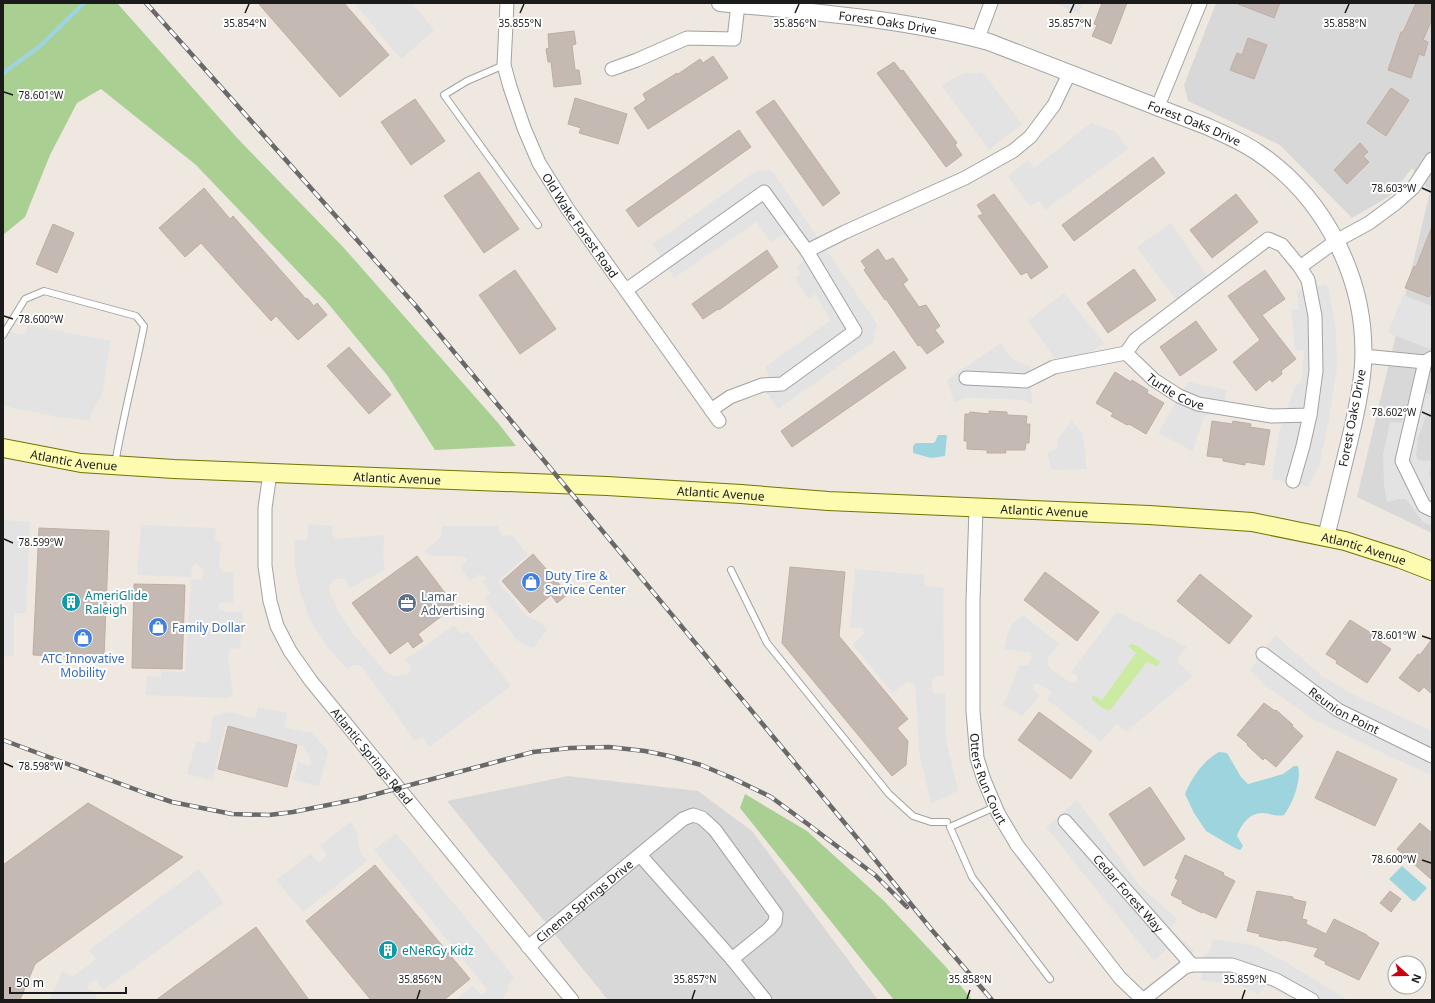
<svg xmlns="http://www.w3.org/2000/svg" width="1435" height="1003" font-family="'Noto Sans',sans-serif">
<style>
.residential{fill:#d9d8d8}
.grass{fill:#cbeba2}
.forest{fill:#a9cf93}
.parking{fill:#e3e3e3;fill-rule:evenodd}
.water{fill:#9ed4de}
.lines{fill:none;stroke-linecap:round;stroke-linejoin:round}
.stream{stroke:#9ed4de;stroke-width:4.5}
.building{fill:#c5bab3;stroke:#c0ada2}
.service-casing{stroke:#a2a2a2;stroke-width:8}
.minor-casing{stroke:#a2a2a2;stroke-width:15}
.tertiary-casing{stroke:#a2a2a2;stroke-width:18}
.secondary-casing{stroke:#707500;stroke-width:20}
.service{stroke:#fff;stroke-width:6}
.minor{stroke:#fff;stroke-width:13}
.tertiary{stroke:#fff;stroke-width:16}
.secondary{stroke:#fcfbb0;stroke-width:18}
.rail-casing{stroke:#696969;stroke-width:4.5}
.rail{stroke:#fff;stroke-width:3;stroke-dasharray:9;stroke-linecap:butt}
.ticks{fill:none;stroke:#1b1b1b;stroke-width:1.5}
.labels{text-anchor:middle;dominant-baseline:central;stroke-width:4;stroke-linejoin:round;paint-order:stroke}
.street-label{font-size:12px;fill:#1b1b1b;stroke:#fff}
.shop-label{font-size:12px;fill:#366cbe;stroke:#fff;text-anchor:start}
.culture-label{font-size:12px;fill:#0d838f;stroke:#fff;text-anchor:start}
.service-label{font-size:12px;fill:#4e5e75;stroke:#fff;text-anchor:start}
.ticks-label{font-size:10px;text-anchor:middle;fill:#1b1b1b;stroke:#fff;stroke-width:4;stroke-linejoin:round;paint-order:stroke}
</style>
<rect width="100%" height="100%" fill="#eee8e0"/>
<g class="residential">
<path d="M1216,3H1432V533L1357,497L1430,192L1412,168L1390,196L1352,218L1280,145L1188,101L1184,85Z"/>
<path d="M568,776L698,791L752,831L878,1000H608L447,801Z"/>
</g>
<path class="grass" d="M1131,643L1138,646L1161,662L1157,667L1147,662L1110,711L1102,708L1091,699L1093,695L1102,700L1129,648L1128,646Z"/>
<g class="forest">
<path d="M3,3H117L239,140L344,248L499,424L516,446L435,450L387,375L326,301L196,165L101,89L77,103L50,155L25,217L3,235Z"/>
<path d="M745,794L807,831L884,901L946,967L972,1000H894L740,808Z"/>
</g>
<g class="parking">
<path d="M354,3H412L434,30L401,59Z"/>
<path d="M1054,3H1083L1079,14Z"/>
<path d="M982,72L1022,124L989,150L942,86L952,79L965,73H977Z"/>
<path d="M1091,123L1115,131L1128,149L1045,210L1039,201L1030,206L1008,176L1028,160L1034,168Z"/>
<path d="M770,170L775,175L877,324L873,342L778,409L767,393L768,374L765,367L831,320L815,294L808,299L795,278L800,275L797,267L803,261L801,256L789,239L783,234L771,242L756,222L674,278L653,244L756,171Z"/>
<path d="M1171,223L1207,277L1176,300L1137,247Z"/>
<path d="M1326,284L1328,287L1336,329L1337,369L1328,424L1319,466L1308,487L1272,479L1279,432L1294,389L1302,380L1304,350H1295L1291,310L1299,309L1297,291Z"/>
<path d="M1064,293L1104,343L1093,351L1073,357L1055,358L1028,321Z"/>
<path d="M1403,295L1432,306V343L1430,349L1388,333Z"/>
<path d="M28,325L111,341L102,394L91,413L90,421L59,417L13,408L3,404V342L5,331L25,335Z"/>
<path d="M1001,343L1007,353L1014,360L1030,366L1032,404L1022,400L981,398H965L954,402L947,380Z"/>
<path d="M1188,382L1227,390L1222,415L1212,414L1204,417L1193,451L1158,433Z"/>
<path d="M1411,389L1432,395V413L1429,412L1426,416L1418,438L1416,456L1418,460L1431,461L1429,475L1432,483V526L1423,522L1406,499H1398L1387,502L1384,484L1383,455L1390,422L1402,423Z"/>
<path d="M1072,421L1083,434L1087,469L1052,470L1047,454L1056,449L1058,445L1057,440Z"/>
<path d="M3,520L30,522L26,613H14V656L3,657Z"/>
<path d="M308,524L333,526L332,534L336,539L384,535L383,560L385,570L349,588L346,579H338L333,581L329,588L332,598L342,618L354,635L385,671L394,676L406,675L410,672L411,667L405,660L454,625L462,634L468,631L511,686L429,747L423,737L414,740L363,668L358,665H353L347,669L327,647L309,618L300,591L294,562L295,540H306L308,536Z"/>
<path d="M141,525L216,528L215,538L216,541L222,542L219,558L220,568L224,572H234L233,603L221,602L219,605V609L222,611L231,612H243L240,649L234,648L230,650L228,655L233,696L227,698L146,695L147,676L161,677V671L185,672L191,579L201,580L203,577L204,572L201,567L195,563L192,568L191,577L137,575Z"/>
<path d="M442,526H498L500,534L503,536L512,535L528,555L497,581L527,616L539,622L547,629L534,648L528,647L517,640L484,598L491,593L482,581L486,579L485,577L482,575H478L470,581L460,567L467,561V558L456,556H433L424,551L441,537Z"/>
<path d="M855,569L924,575L925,585L943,588L944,676L934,677L932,680V691L934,694L945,692L946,739L958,791L931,803L919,751L915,685L907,681L893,693L853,645L864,633L862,628H850Z"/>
<path d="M1117,612L1187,647L1179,657L1178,662L1193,676L1126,732L1117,723L1101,742L1047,699L1052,692L1037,683L1034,684L1033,689L1040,695L1022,716L1003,705L1020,665H1028L1031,659V653L1004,649L1008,633L1012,624L1023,615L1059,644L1048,658V664L1051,669L1071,683L1077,682L1078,679L1076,675L1071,672ZM1132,643L1138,646L1160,662L1157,667L1147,662L1110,711L1102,708L1091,699L1093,695L1102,700L1136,653L1128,646Z"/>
<path d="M1275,635L1322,676L1356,696L1432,731V775L1391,757L1313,719L1267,687L1250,670Z"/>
<path d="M258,707L288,713L284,727L306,732L310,731L323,745L328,752L319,786L293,780L298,762L309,766L311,760L303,746L226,725L212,780L187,774L196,741L205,743L209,740L213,716L229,712L255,719Z"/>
<path d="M1077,800L1140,886L1177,919L1170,929L1195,951L1182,960L1167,949L1154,961L1046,827Z"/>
<path d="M350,822L356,829L360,852L367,861L303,912L276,880L310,854L318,862L323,860L327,854L320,846Z"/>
<path d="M396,833L515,978L509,984L507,987L508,990L502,1000H456L473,986L481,995L485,993L487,989L374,850Z"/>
<path d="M199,869L223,903L103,990L96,980L92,981L88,986L87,989L97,993L95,1000H50L62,971L72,977L93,962L96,959L89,950Z"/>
<path d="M1213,939L1253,945L1284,961L1348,1000H1293L1266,984L1259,994L1242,986L1201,980L1203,955L1209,953Z"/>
</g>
<g class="water">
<path d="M938,435H947L945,456L931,458L913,453V446L916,443H933L935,442Z"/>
<path d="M1219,752L1227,753L1241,777L1248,784L1283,774L1294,766H1298C1302,780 1292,805 1284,815C1276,817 1269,813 1262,813C1249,813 1241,825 1237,836L1243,846L1240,850L1235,848L1206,831L1194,813L1185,794C1192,777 1203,761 1219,752Z"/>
<path d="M1402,866L1427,888L1415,901H1413L1389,879Z"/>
</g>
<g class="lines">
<path class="stream" d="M3,73L39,47L84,3"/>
</g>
<g class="building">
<path d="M258,3H344L389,55L340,97Z"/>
<path d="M1102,3H1127L1111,44L1092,36L1097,25L1094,24Z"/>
<path d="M1238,3H1280L1274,18L1238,4Z"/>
<path d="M1416,3H1432V19L1423,40L1428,42L1424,56L1419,54L1411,78L1388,70L1401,32H1403Z"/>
<path d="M574,31L576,44L572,45L575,70H579L581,84L554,87L551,62H548L546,49L549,48L548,34Z"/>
<path d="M1248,38L1267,45L1254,79L1230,70L1237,53L1242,55Z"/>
<path d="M713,56L728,78L648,129L634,108L646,100L643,94L677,73L678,74L700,59L703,63Z"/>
<path d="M894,62L901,71L903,70L957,143L955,145L962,155L946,167L877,73Z"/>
<path d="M1391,88L1409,100L1386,136L1367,123Z"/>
<path d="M575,98L627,114L618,144L579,133L581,128L568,124Z"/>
<path d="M415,99L445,141L411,165L381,122Z"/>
<path d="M774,100L840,193L823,206L756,112Z"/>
<path d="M739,130L751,147L638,227L626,210Z"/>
<path d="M1360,143L1368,152L1363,156L1369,162L1347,184L1334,170Z"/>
<path d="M1153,157L1165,173L1074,241L1062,225Z"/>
<path d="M479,172L519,229L484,253L444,196Z"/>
<path d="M204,188L230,219L233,216L306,299L307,298L314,306L317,303L327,315L298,340L276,316L271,321L201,243L185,257L159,228Z"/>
<path d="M994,194L1048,267L1031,279L1027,272L1021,275L978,216L983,214L977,205Z"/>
<path d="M1236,194L1258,222L1212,258L1190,230Z"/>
<path d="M53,224L74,233L57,273L36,264Z"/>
<path d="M1431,229L1432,290L1429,297L1405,288L1414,266L1416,267Z"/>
<path d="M878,249L886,261L893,258L908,280L903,284L919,307L926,305L940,326L935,330L944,342L927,354L920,345L918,346L886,299L885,300L864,270L866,268L861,261Z"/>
<path d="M767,250L778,267L719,310L718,309L703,319L692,304Z"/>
<path d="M1134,269L1156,300L1108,333L1087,303Z"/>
<path d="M515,270L556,329L520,354L479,295Z"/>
<path d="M1265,270L1285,299L1262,315L1296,359L1281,371L1282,374L1272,382L1270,379L1256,391L1233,362L1260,340L1228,296Z"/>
<path d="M1196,321L1217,350L1180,376L1160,347Z"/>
<path d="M349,347L391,395L369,414L327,366Z"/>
<path d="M894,351L906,368L792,447L781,431Z"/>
<path d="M1115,372L1131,382L1132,380L1148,390L1147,393L1164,403L1146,434L1129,424L1127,425L1111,416L1113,413L1096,403Z"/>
<path d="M989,411L1007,412V415L1027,416L1026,424H1030L1029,443H1026L1025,450H1005L1006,453H987V450L967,449V441H964L965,414H969L970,412L989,414Z"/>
<path d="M1212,421L1232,424L1233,421L1251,424L1250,427L1270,430L1264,465L1245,462V465L1223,461V458L1207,456Z"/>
<path d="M39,528L109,531L104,658L33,655Z"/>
<path d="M533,554L568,594L557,603L551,595L530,613L502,581Z"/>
<path d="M417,556L455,606L418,634L423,641L413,648L408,641L390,654L352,603Z"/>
<path d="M790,567L845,572L839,636L908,719L897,728L908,741L906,765L892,776L782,643Z"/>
<path d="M1045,572L1099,612L1077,641L1024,600Z"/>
<path d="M1200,574L1252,616L1229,644L1177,601Z"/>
<path d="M134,584L185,585L182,669L132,668Z"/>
<path d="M1350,620L1382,640L1380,642L1391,649L1367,683L1336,663L1337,661L1326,654Z"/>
<path d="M1432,639V694L1424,687L1419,692L1399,678L1418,654L1420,655Z"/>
<path d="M1264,703L1275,711L1276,710L1293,725L1292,726L1303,736L1276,767L1265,758L1263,760L1247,745L1248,744L1237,735Z"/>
<path d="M1039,712L1092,751L1071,779L1018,740Z"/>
<path d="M228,726L297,745L287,787L218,769Z"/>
<path d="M1337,751L1397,779L1375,826L1315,798Z"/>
<path d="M1150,787L1185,839L1144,866L1109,814Z"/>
<path d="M88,803L183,857L35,964L20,1000H3V865Z"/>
<path d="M1420,823L1432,833V880L1397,849Z"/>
<path d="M1185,855L1224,873L1223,875L1235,881L1216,918L1203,912L1202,913L1182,903L1183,901L1171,895L1178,880L1175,878Z"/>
<path d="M375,865L470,979L444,1000H371L306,921Z"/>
<path d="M1257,891L1293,897V899L1306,902L1302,919L1307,920L1306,924L1326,934L1334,919L1367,935V936L1379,943L1359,980L1325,964L1326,962L1314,956L1318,948L1283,940L1282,941L1259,936L1260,934L1247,931Z"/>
<path d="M1390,891L1401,899L1391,912L1380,903Z"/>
<path d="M256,927L309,1000H156Z"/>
</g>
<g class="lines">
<g class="service-casing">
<g id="service">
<path d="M504,65L467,81L444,95L538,225"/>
<path d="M3,335L25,299L44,291L136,316L144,326C135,372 123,417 115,464"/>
<path d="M731,570L767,643L889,794L913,816L931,822H947"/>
<path d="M995,807L950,827L972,877L1050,979"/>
</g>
</g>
<g class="minor-casing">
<g id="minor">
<path id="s1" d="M507,3L504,65L510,87L524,128L539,163L567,208L719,421"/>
<path d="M978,38L991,3"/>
<path d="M612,69L637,60L687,38L734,39L738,5"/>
<path d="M1158,106L1200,3"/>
<path id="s2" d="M1300,267L1282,245L1268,239L1135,340L1126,353L1154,380L1179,396L1198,404L1272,416L1310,415L1316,371L1315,316L1308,280L1300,267L1336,241L1369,223L1396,203L1413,188L1432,159"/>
<path d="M626,290L764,192L807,251"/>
<path d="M1363,356L1425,362L1432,358"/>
<path d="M1425,362L1402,461L1424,506L1432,510"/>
<path d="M966,378L1026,381L1054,367L1126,353"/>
<path d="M711,410L730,397L762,385L782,384L855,331L807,251L845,232L965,178L1013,151L1030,137L1054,105L1070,72"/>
<path id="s3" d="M270,473L265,508V566L270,601L277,626L290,651L311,681L572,1000"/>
<path d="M1293,481L1303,446L1310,415"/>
<path id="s4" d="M976,508L973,601V711L977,758L984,780L998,813L1017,845L1120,978L1143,1000"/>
<path id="s5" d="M1263,654L1338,710L1432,756"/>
<path id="s6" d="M1065,821L1192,965H1232L1276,980L1312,1000"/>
<path d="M640,855L732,959L765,1000"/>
<path id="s7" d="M528,947L683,819L693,815L702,818L715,830L776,914L775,922L769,929L732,959"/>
<path d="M1143,1000L1185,967L1192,965"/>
</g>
</g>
<g class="tertiary-casing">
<g id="tertiary">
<path id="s8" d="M720,3C810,12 902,18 989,42L1206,126C1224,134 1241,141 1257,152C1326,198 1368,282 1363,365C1361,394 1354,423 1347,451C1340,480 1333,508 1326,537"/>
</g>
</g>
<g class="secondary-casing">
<g id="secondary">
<path id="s9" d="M3,448L81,463L174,469L607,486L741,494L828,501L1149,515L1252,522L1345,541L1401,559L1432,571"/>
</g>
</g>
<use href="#service" class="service"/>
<use href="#minor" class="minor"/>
<use href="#tertiary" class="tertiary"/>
<use href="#secondary" class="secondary"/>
<g class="rail-casing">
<g id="rail">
<path d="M146,3L415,305L877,862L931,929L992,1000"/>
<path d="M3,740L145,793L172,802L232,814L269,815L293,812L358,799L533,752L570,748L609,747L645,751L669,756L701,765L732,778L771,797L809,825L875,875L907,907"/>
</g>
</g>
<use href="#rail" class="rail"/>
</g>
<path class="ticks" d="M245,13L249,4M520,13L524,4M795,13L799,4M1070,13L1074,4M1345,13L1349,4M4,92L13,95M1422,188L1431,192M4,316L13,319M1422,412L1431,416M4,539L13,543M1422,636L1431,639M4,763L13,767M1422,860L1431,863M417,999L420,990M692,999L695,990M967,999L970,990M1242,999L1245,990"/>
<defs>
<g id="shop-disc" transform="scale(1)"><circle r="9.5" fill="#3f7fe0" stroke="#fff"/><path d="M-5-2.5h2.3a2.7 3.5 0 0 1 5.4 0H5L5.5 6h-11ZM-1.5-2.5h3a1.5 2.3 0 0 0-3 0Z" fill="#fff"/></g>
<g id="building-disc" transform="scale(1)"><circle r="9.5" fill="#0f9aa8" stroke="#fff"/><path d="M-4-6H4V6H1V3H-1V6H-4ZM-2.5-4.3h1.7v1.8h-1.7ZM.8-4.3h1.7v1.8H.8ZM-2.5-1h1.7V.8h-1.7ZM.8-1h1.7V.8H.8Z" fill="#fff"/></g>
<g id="office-disc" transform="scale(1)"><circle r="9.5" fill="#5c6f8a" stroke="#fff"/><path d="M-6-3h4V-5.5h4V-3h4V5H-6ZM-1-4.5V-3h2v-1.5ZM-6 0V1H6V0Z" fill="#fff"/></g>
</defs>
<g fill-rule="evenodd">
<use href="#shop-disc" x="531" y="582"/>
<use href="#building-disc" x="71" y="602"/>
<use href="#office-disc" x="407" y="603"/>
<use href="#shop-disc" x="158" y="627"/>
<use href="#shop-disc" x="83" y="638"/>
<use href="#building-disc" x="388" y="950"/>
</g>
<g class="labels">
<g class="street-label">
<text stroke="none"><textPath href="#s8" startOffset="169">Forest Oaks Drive</textPath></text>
<text stroke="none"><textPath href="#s8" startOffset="493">Forest Oaks Drive</textPath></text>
<text stroke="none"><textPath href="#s1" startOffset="241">Old Wake Forest Road</textPath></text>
<text stroke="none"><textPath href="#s2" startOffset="290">Turtle Cove</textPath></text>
<text transform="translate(1352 418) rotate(-79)">Forest Oaks Drive</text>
<text stroke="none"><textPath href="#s9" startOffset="72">Atlantic Avenue</textPath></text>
<text stroke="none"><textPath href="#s9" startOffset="396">Atlantic Avenue</textPath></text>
<text stroke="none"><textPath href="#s9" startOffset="720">Atlantic Avenue</textPath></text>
<text stroke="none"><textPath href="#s9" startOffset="1044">Atlantic Avenue</textPath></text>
<text stroke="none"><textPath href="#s9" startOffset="1367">Atlantic Avenue</textPath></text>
<text stroke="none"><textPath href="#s5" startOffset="99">Reunion Point</textPath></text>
<text stroke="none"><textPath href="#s3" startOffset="316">Atlantic Springs Road</textPath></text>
<text stroke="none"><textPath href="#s4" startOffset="273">Otters Run Court</textPath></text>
<text stroke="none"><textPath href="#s6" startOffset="96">Cedar Forest Way</textPath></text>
<text stroke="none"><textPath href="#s7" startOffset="73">Cinema Springs Drive</textPath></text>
</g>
<g class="shop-label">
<text x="545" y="575">Duty Tire &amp;<tspan x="545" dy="14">Service Center</tspan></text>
<text x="172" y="627">Family Dollar</text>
<text x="83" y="658" text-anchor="middle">ATC Innovative<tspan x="83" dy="14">Mobility</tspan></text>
</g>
<g class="culture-label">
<text x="85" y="595">AmeriGlide<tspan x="85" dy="14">Raleigh</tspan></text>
<text x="402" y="950">eNeRGy Kidz</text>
</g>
<g class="service-label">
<text x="421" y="596">Lamar<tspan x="421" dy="14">Advertising</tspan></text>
</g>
</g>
<g class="ticks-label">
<text x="245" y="27">35.854°N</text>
<text x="520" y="27">35.855°N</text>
<text x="795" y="27">35.856°N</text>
<text x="1070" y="27">35.857°N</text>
<text x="1345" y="27">35.858°N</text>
<text x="41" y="99">78.601°W</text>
<text x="1394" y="192">78.603°W</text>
<text x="41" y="323">78.600°W</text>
<text x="1394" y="416">78.602°W</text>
<text x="41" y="546">78.599°W</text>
<text x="1394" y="639">78.601°W</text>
<text x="41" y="770">78.598°W</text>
<text x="1394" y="863">78.600°W</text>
<text x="420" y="983">35.856°N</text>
<text x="695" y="983">35.857°N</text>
<text x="970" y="983">35.858°N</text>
<text x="1245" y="983">35.859°N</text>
</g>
<rect width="1435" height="1003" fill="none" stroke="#1b1b1b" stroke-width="8"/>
<g transform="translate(1407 975) rotate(111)"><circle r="19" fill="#ffffff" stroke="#a4a4a4"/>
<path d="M0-3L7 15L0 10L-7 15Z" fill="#c7000e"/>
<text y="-6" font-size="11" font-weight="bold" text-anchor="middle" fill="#1b1b1b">N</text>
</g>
<path d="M10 987v6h116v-6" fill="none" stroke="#1b1b1b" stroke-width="2"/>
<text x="16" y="987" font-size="12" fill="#1b1b1b" stroke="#ffffff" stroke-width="3" paint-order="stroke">50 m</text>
</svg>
